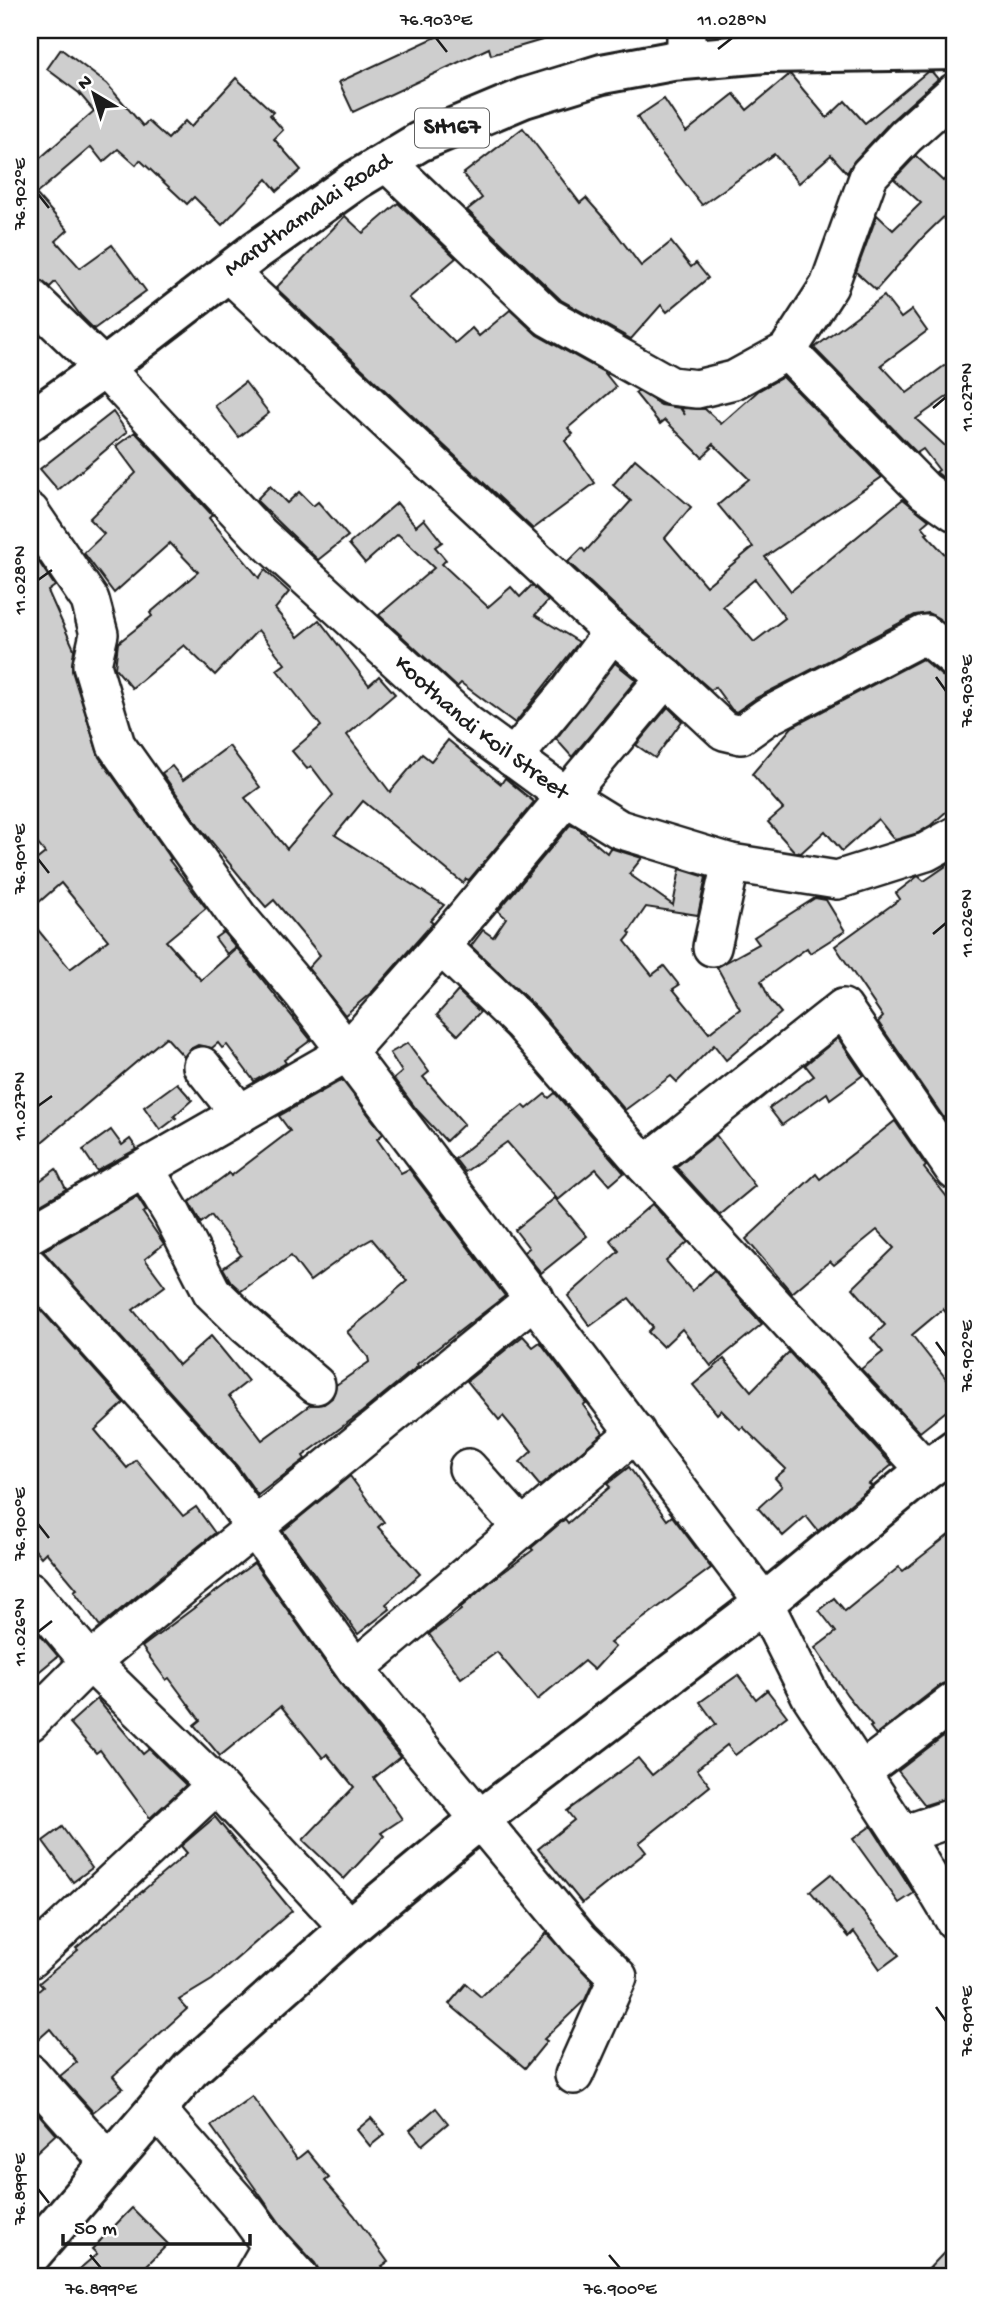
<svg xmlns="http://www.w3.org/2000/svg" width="985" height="2307" font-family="'Gochi Hand',sans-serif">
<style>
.building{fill:#cecece;stroke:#1c1c1c;stroke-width:2;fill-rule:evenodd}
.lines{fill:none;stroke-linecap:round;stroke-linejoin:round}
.minor-casing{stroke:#1c1c1c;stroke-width:42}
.major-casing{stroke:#1c1c1c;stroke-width:44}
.minor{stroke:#fff;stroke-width:37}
.major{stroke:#fff;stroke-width:38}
.ticks{fill:none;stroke:#1c1c1c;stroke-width:2.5}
.labels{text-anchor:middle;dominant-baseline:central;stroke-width:7;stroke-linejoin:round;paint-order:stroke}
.shield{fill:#fff;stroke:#606060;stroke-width:2}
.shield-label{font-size:23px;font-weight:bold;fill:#1c1c1c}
.street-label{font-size:24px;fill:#1c1c1c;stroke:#fff}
.neatline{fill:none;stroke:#1c1c1c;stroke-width:2.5}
.ticks-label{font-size:18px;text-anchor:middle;fill:#1c1c1c}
</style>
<rect width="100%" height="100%" fill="#fff"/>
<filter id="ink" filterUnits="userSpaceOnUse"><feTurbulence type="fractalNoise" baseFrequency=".0143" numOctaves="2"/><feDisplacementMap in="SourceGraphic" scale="14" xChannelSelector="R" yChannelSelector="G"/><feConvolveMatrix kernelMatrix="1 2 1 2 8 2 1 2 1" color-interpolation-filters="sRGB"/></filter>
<g filter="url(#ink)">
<g class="building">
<path d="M451,30H558L559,35L491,55L489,48L353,112L339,82Z"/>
<path d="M61,49L107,84L143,126L148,121L168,139L185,121L191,127L236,78L273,112L270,115L283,130L274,139L301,170L277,191L267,179L222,225L194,197L187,204L140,160L136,165L118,149L103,162L91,147L36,194L68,230L56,241L80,268L112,245L146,291L94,329L81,316L55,282L50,287L36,277H30V167L94,111L79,93L47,69Z"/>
<path d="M927,72H932L938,79L891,121L854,161L847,173L831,155L799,183L774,154L702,205L656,146L637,117L664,99L686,132L734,94L747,110L790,74L827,118L845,101L865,123Z"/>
<path d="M523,128L580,203L586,198L609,224L641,266L671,242L691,267L696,263L708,278L667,312L661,305L631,339L561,300L467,210L482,198L463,174Z"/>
<path d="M916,156L943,181L955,169V206L924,236L876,290L856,272L877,215L893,230L921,203L894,179Z"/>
<path d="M398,203L456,258L409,298L455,343L472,328L479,336L510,310L537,335L604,372L616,387L568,428L573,434L565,441L595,483L533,529L276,288L345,216L363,233Z"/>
<path d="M884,296L901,318L912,310L927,331L881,365L907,393L955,358V391L916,419L955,455V487L936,472L939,470L923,449L917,453L814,348Z"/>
<path d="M783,377L882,477L765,557L791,591L903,499L929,520L922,526L928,533L926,534L955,565V622L951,628L938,618L928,613L915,615L852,648L851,647L838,656L756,698L736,712L732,710L715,687L711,690L626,616L568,562L582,548L585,552L631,501L613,485L635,459L691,507L665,538L706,586L753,547L718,505L749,479L713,444L710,447L712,448L702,457L665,420L660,424L635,393L638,391L661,405L680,408L685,415L681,408L705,409L721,424L758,391ZM755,579L785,618L754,642L723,606Z"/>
<path d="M245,382L269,413L239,437L215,406Z"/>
<path d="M113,412L127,432L58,490L40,469Z"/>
<path d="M135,432L212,515L209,518L259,578L265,570L289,592L275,609L298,637L319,620L369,685L379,676L395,694L347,735L390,792L422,754L431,761L448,740L501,784L505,778L534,802L469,880L466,879L463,883L363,801L335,835L444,905L430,921L433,923L372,992L345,1015L308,968L320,955L274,900L266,907L247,885L202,830L162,773L172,766L183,780L229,746L260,787L245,798L287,849L333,795L311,766L307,769L292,751L321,726L277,670L285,664L258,630L215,675L184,645L132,688L115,668L118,643L152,616L150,613L198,572L170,543L114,593L84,553L104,534L89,519L136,473L116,446Z"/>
<path d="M270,486L287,503L299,492L313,506L318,502L348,536L318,560L256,500Z"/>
<path d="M397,503L416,526L424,519L442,542L435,547L446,560L442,564L488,607L511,587L520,597L532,585L548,601L535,615L579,642L515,723L461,683L457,687L379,615L434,568L398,534L365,563L349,544Z"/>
<path d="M30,549L55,586L48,591L74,649L72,671L99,757L168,854L171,859L169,860L206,908L166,941L201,980L237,948L311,1040L284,1060L286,1063L254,1081L227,1045L222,1048L218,1043L212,1048L198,1045L190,1049L184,1057L166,1037L30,1152V920L70,969L108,940L61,883L30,910V865L45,853L30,834Z"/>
<path d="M922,659L942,676L955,679V804L931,825L918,833L895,840L878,819L842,851L825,831L801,853L795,852L768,822L783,809L752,774L792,727Z"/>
<path d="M615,663L636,680L572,757L556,739Z"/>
<path d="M668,707L682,721L655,758L636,745Z"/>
<path d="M570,825L576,827L607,853L610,848L642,858L629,874L673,905L680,869L706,877L698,915L646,907L629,932L631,934L625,941L652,975L664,966L679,985L673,989L709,1033L740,1009L717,967L759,944L754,937L815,898L826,900L845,931L810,953L807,948L761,981L770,1000L781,1013L726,1060L714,1045L677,1082L671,1076L625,1110L537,1008L471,946L483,930L493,937L506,918L498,911Z"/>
<path d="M955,860V1134L878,1022L883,1017L835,946L900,899L896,893L918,876L924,881Z"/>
<path d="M223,932L236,947L227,954L215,938Z"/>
<path d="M458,991L480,1012L458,1035L437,1015Z"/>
<path d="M838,1038L863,1075L830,1099L827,1093L782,1125L769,1108L814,1076L805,1065Z"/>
<path d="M408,1043L429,1072L423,1077L464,1124L446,1141L417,1110L394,1079L402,1072L390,1053Z"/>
<path d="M342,1080L383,1134L377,1139L401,1173L409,1169L505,1296L417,1364L418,1366L362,1412L303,1456L305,1459L258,1495L237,1466L43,1251L137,1197L146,1211L143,1213L164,1244L145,1259L165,1286L133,1310L179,1365L211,1336L248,1381L229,1396L262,1440L310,1405L324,1404L332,1398L336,1385L369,1362L368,1357L347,1332L395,1293L394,1292L407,1281L372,1239L354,1249L310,1281L291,1256L241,1291L231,1282L223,1268L241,1255L211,1215L201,1223L189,1202L229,1173L231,1176L290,1131L279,1116Z"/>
<path d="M177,1083L192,1100L174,1116L176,1118L160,1130L144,1107Z"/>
<path d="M555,1093L624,1173L610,1185L596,1169L558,1200L507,1142L465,1172L455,1159L523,1105L527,1109L545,1094L549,1098Z"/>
<path d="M895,1121L926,1166L924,1168L955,1207V1323L943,1309L912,1335L955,1390V1404L920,1432L861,1369L883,1352L871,1338L885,1325L853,1288L894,1248L877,1230L834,1265L830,1261L792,1293L746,1239L816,1174L820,1179Z"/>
<path d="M111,1130L122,1145L130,1139L137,1149L97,1171L83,1150Z"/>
<path d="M716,1135L755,1186L720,1215L676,1167Z"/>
<path d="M56,1169L66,1189L30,1210V1188Z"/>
<path d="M555,1198L587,1236L541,1273L524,1252L529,1248L515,1230Z"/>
<path d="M652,1204L688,1242L666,1261L692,1291L714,1270L762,1324L711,1366L682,1329L663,1347L648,1332L653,1327L629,1298L590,1326L568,1296L619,1251L610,1240Z"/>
<path d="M30,1298L124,1403L95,1430L127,1468L136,1460L183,1516L196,1507L215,1533L100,1626L74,1591L77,1589L46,1552L41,1557L30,1544Z"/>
<path d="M523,1336L533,1347L540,1342L586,1403L583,1405L603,1433L540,1486L520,1462L532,1451L503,1416L499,1420L467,1381Z"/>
<path d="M789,1352L892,1465L869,1484L872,1486L818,1531L806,1516L783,1536L758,1508L782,1486L775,1478L786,1469L743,1427L740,1429L721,1410L717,1414L693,1385L724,1359L751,1391Z"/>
<path d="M629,1467L667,1520L672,1516L711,1568L610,1643L615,1647L594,1670L584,1661L537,1700L497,1652L461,1678L429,1634L461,1610L460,1608L490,1582L533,1550L531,1548L565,1519L568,1523L610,1487L607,1484Z"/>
<path d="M350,1476L384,1522L378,1527L420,1574L386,1604L390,1609L358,1634L283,1531Z"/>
<path d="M955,1530V1680L942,1684L876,1735L870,1727L872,1726L847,1695L815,1648L836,1632L819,1610L834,1598L845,1611L899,1567L903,1571Z"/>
<path d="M254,1563L338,1681L400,1757L374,1778L402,1819L381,1833L384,1836L344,1879L303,1840L354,1787L327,1754L323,1758L281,1706L220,1756L194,1725L200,1720L169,1678L166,1680L142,1647Z"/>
<path d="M30,1623L58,1656L30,1679Z"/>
<path d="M738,1675L756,1699L767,1690L787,1716L735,1755L727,1745L697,1769L710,1786L639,1843L646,1852L582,1903L538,1849L574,1820L567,1811L638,1758L652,1775L716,1724L700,1702Z"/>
<path d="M97,1699L143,1754L149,1749L186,1785L150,1818L100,1750L96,1753L70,1723Z"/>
<path d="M955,1727V1790L944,1799L925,1805L898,1771Z"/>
<path d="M215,1817L292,1911L212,1980L179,2000L187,2009L113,2076L123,2088L93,2112L60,2076L77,2062L50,2029L30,2047V1998L43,1987L39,1983L78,1950L76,1948L187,1853L181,1846Z"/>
<path d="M871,1826L914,1893L899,1903L853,1839Z"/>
<path d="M62,1827L92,1868L73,1882L43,1841Z"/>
<path d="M831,1874L899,1955L880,1969L854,1932L849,1937L810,1891Z"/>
<path d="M547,1933L593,1982L585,2000L544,2039L547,2041L525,2068L449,2004L466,1984L481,1997Z"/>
<path d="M252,2096L297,2159L307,2151L329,2178L325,2181L354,2215L388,2262L382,2266L391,2277H323L315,2263L287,2233L211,2126Z"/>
<path d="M30,2104L56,2134L30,2158Z"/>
<path d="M436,2108L448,2123L422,2145L410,2130Z"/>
<path d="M371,2118L385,2134L370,2146L357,2130Z"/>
<path d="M132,2208L168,2244L135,2277H70L97,2254L92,2249Z"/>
<path d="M955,2241V2277H921Z"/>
</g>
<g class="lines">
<g class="minor-casing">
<g id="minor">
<path d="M686,30V42"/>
<path d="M386,162L548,317L671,386L697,389L734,380L787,351L829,286L869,175L906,136L955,92"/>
<path d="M228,272L612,632"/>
<path id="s1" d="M30,297L104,368L259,534L467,724L567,797L619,829L731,863L837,880L926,852L955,836"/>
<path d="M787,351L925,491L955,512"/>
<path d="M30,512L90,600L99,634L92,665L116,745L238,917L303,994L764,1603L810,1695L916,1856L955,1921"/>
<path d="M513,758L569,691L612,632L666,677"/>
<path d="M712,947L731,863"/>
<path d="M202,1066L240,1114"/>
<path d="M645,1165L843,1008L955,1171"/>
<path d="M145,1169L172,1214L212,1292L246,1325L316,1385"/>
<path d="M30,1234L346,1053L441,946"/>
<path d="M30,1267L221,1480L355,1669L580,1940L618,1977L574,2075"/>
<path d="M468,1468L522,1528"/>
<path d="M926,1470L645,1165L521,1022L441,946L666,677L724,731L741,735L766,717L925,634L955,659"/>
<path d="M30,1591L90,1662L216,1785L349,1928"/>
<path d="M355,1669L636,1432"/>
<path d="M30,1722L90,1662L535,1298"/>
<path d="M861,1772L955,1701"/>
<path d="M903,1835L955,1817"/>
<path d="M30,1959L216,1785"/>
<path d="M30,2073L110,2163"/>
<path d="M156,2109L246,2212L271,2246"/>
<path d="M253,2277L271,2246L299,2277"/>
</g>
</g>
<g class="major-casing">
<g id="major">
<path id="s2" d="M30,421L104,368L257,250L356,180L419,142L524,98L602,74L672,61L765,53L955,50"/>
<path d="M30,2256L190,2070L349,1928L479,1820L764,1603L926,1470L955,1449"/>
</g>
</g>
<use href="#minor" class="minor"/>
<use href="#major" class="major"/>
</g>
</g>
<path class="ticks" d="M436,38L447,52M718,49L732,38M38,194L49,208M933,408L946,397M38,580L52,570M936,677L946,691M38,859L49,873M933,934L946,923M38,1106L52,1096M936,1342L946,1356M38,1524L49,1538M38,1632L52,1621M936,2007L946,2021M38,2189L49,2203M90,2255L101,2268M609,2255L620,2268"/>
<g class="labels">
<rect class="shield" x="415" y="108.5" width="74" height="39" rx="5"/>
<g class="shield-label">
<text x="452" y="128">SH167</text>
</g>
<g class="street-label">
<text stroke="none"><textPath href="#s2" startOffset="346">Maruthamalai Road</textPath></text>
<text stroke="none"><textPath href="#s1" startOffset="625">Koothandi Koil Street</textPath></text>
</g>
</g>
<rect width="985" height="2307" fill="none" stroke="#fff" stroke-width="77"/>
<g transform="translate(94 94) rotate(322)" stroke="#ffffff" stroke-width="5" paint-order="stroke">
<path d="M0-5L12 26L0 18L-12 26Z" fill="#1c1c1c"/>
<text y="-10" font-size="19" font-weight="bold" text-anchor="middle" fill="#1c1c1c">N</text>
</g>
<path d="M63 2234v10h187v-10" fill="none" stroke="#1c1c1c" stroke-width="3.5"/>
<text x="74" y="2234" font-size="21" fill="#1c1c1c" stroke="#ffffff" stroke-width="5" paint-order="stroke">50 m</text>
<rect x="38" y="38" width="908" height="2230" class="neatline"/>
<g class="ticks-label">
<text x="436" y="25">76.903°E</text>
<text x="732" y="25">11.028°N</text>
<text transform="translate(19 194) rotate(-90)" y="6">76.902°E</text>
<text transform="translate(966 397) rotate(-90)" y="6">11.027°N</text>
<text transform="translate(19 580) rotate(-90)" y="6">11.028°N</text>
<text transform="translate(966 691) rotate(-90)" y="6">76.903°E</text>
<text transform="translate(19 859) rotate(-90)" y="6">76.901°E</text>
<text transform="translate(966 923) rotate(-90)" y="6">11.026°N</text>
<text transform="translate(19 1106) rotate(-90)" y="6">11.027°N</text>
<text transform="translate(966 1356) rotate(-90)" y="6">76.902°E</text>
<text transform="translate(19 1524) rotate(-90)" y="6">76.900°E</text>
<text transform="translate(19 1632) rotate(-90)" y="6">11.026°N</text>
<text transform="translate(966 2021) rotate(-90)" y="6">76.901°E</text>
<text transform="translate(19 2189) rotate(-90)" y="6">76.899°E</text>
<text x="101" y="2294">76.899°E</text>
<text x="620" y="2294">76.900°E</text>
</g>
</svg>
